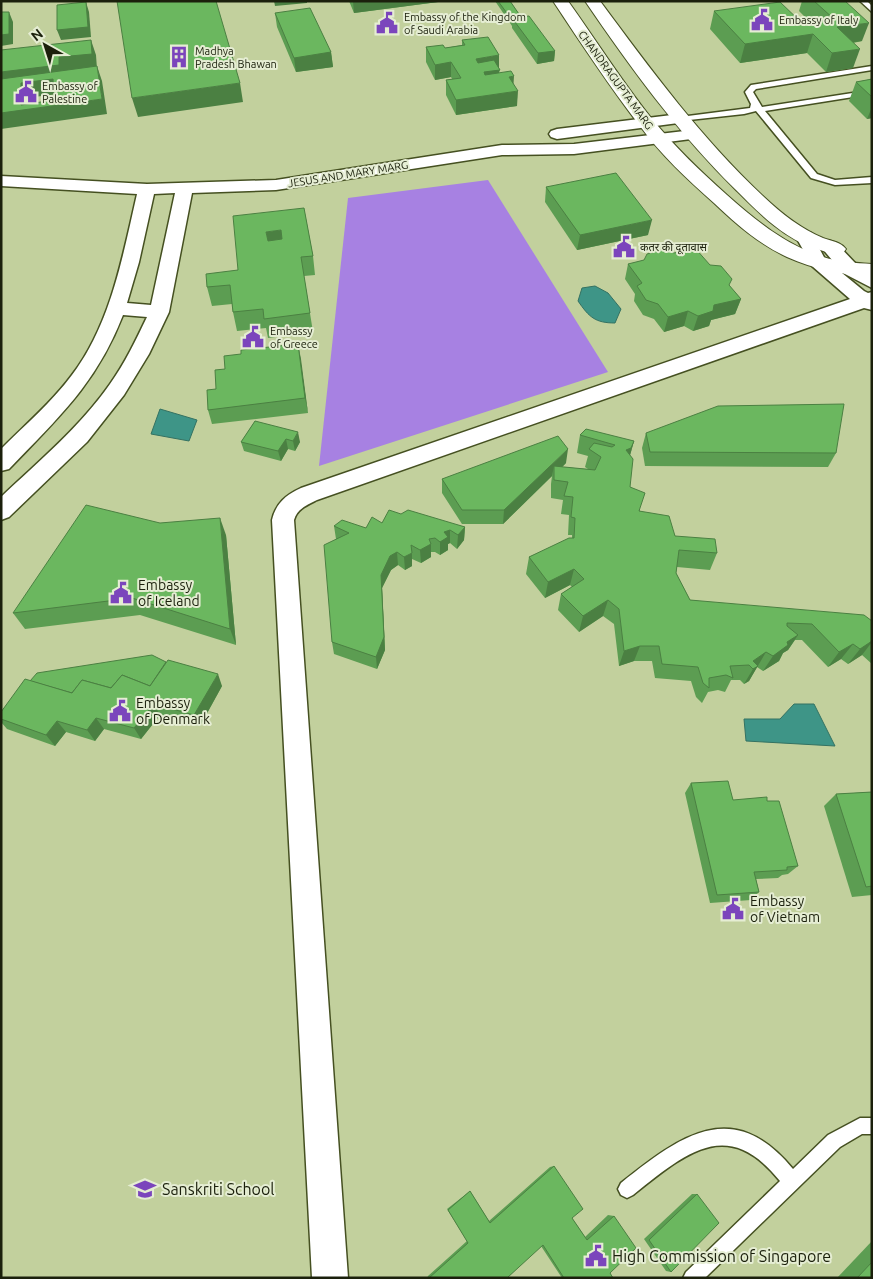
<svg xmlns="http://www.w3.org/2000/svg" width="873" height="1279" font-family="Ubuntu,'Noto Sans Devanagari',sans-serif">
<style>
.forest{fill:#a781e2}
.water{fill:#3e9587;stroke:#347262}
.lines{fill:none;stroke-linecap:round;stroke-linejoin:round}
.lane-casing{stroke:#455021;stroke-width:3}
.street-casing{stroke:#455021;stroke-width:3}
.secondary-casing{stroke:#455021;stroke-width:2}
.lane{fill:#fff;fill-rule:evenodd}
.street{fill:#fff;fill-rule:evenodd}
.secondary{fill:#fff;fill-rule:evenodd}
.wall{fill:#5c9d52}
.shaded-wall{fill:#4b8042}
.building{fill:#6bb75f;stroke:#4b8042;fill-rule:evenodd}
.labels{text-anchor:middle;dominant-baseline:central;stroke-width:4;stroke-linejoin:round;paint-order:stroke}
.far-poi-label{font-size:11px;fill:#1b200c;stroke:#e5edd3;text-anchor:start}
.far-street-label{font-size:11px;fill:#1b200c;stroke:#e5edd3}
.poi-label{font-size:14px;fill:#1b200c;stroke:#e5edd3;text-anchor:start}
.near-poi-label{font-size:16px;fill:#1b200c;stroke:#e5edd3;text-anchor:start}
</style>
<rect width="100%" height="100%" fill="#c2d09d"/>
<path class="forest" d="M488,180L608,372L319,466L348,198Z"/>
<g class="water">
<path d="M595,286L608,293L621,309L615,323C595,323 589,317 578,301L582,288Z"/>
<path d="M160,409L197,420L189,441L151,434Z"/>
<path d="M794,704H814L835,746L746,741L744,719H780Z"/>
</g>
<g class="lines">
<g class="lane-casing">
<g id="lane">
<path d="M860,1H867L872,6V12Z"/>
<path d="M872,66V70L756,89L753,92L762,107L872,90V94L765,111L817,174L835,180L872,177V183L835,185L811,178L756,111L744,114L680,121L676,119L680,117L750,108L751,104L745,92L751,85Z"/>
<path d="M860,1118H872V1134H862L840,1147L705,1278H683L686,1272L780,1181C727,1115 685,1154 633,1195L627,1198L621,1195L618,1189L621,1183C680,1136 733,1096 793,1169L828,1135Z"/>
</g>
</g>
<g class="street-casing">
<g id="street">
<path d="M680,114L686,116L688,119L686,122L557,139L551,137L549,134L551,131L557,129Z"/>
<path d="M693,130L699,132L701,135L699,138L574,154L502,155L276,190L192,193L169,312L149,354L124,395L87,442L9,517L1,520V497C39,461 80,427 110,384C125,363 136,340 147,317L123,315C96,384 59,417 9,469L1,471V449C25,425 52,402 72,375C111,324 123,255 137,194L1,186V176L147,184L276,180L502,145L574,144ZM175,193L151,305L127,303L139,262L154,194Z"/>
<path d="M805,232L811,233L825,259L864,291L868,293L872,292V310L864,308L317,500C307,505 297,509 294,520L348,1278H312L272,520C276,503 286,495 301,488L850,299L812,266L796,237L799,233Z"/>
<path d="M830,241L836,243L857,265L872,274V288L843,273L821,247L824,243Z"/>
</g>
</g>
<g class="secondary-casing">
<g id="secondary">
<path d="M553,1H568C596,40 622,82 652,119C675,147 701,172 727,195C756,221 786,245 823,257C839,262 855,263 872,264V276C842,275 814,269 787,257C759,244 736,224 714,203C687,179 661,155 640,126C609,86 581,43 553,1Z"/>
<path d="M585,1H600C651,70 701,138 764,197C781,213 801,229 823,238C831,241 841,242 846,249L843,253C834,256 827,252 817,249C784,239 759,213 735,189C678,133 630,67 585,1Z"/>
</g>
</g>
<use href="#lane" class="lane"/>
<use href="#street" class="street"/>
<use href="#secondary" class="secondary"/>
</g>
<g class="wall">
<path d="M349,1H438V2L354,13Z"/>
<path d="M495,1H510L521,17L555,51L554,61L537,64L512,28V26Z"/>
<path d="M802,1H845L862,41L853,43V68L826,72L807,53L740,63L710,29L714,11L803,24L811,23L799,11Z"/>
<path d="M275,13L331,52L333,67L296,72L277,27Z"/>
<path d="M462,40L499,68L500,70L499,73L513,84L517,106L456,115L446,95V80L452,79L451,77L435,80L426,62V47L445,48L462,45Z"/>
<path d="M872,79V118L867,119L849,101L856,82Z"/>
<path d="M546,187L648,235L577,250L545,202Z"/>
<path d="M304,208L313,256L315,275L304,276L313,332L268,338L266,328L237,331L233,312L232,304L212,306L207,287L238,270Z"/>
<path d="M628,264L729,286L741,299L735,314L711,320L709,326L693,331L684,326L664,332L654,319L643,315L634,301L635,294L625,279Z"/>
<path d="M298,344L308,413L212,424L208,410L216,389L225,369L241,354Z"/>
<path d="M255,421L300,442L295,451L288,449L281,461L244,451L241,442Z"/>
<path d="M646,433L836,453L828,467L645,466L642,448Z"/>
<path d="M580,435L634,441L630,455V487L640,511L675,536L717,553L710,570L677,567L676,573L690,600L872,621V664L862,655L848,664L841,659L828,667L802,640H795L788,650L783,653L779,661L763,671L757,667L749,681L744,684L740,680H731L725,692L718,690L708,692L702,703L696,697L691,681L655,678L652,661H634L619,666L614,624L603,616L579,632L558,610L561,594L572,587L570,585L545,598L526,574L529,557L572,538V535H568L569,515L561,514L563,500L551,498V484L552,476L503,524H462L442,493V479L566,463L562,467L588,469L585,467L588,456L577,453Z"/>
<path d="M401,514L465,527L464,540L457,549L450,543L448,544V550L440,555L435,552H431V557L421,563L412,559V566L405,570L398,565L391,570L382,588L385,650L377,669L334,654L332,642L336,539L334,526L366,528L382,523Z"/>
<path d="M160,523L226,535L236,645L140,615L25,629L13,613Z"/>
<path d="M166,662L222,686L200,726L160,715L141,739L104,729L95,741L66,732L55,746L7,729L1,722V712Z"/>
<path d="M691,783L733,800L767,801L798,866L788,874L782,875L778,878L756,879L759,892L751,900L710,903L685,793Z"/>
<path d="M872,792V895L852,897L824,806L836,794Z"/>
<path d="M554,1166L572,1218L585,1237L608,1215L614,1216L610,1273L613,1278H562L541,1246L507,1278H427L428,1276L467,1241L447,1209L470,1191L489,1221L550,1167Z"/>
<path d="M692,1194H697L671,1272L666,1271L644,1239Z"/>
<path d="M872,1241V1278H837Z"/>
</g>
<g class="shaded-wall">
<path d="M274,1H307V3L275,6Z"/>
<path d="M353,1H438V2L354,13Z"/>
<path d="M86,2L89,12L91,37L61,40L57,30Z"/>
<path d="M9,12L13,22V44L1,46V35Z"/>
<path d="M869,23L862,41L831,46L837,27Z"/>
<path d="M813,34L807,53L740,63L745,44Z"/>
<path d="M91,40L96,55L97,69L58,94L26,98L27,109L102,99L97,66L102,81L107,114L1,129V113L21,105L1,87V72L59,57Z"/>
<path d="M860,49L853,68L826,72L832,53Z"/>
<path d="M555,51L554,61L537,64L538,53Z"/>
<path d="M331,52L333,67L296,72L294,58Z"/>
<path d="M499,55V84L483,87L476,59Z"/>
<path d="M451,62V77L435,80V65Z"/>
<path d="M514,76L513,91L509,77Z"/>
<path d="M240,83L243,102L138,117L132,98Z"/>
<path d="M518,91L517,106L456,115V100Z"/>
<path d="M872,107V118L867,119Z"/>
<path d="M652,220L648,235L577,250L580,235Z"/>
<path d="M281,230L284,249L269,251L266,232Z"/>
<path d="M741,299L735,314L711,320L709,326L693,331L698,316L714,305Z"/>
<path d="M688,311L684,326L664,332L668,317Z"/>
<path d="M298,344L301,359L308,413L305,398Z"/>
<path d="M298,432L300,442L295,451L293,441Z"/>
<path d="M286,439L288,449L281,461L278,451Z"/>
<path d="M634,441L629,459L626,450Z"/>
<path d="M568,449L566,463L554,475V466L552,476L503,524L504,510Z"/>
<path d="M220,518L226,535L236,645L230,629Z"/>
<path d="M465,527L464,540L457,549L458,535Z"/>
<path d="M450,530V543L448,544V550L440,555V542L444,532Z"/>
<path d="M431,544V557L421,563L420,550Z"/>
<path d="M397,552L398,565L391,570L382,588L385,650L377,669L376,657L381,575L390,556Z"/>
<path d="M412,553V566L405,570L404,557Z"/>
<path d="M574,569L570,585L545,598L548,582Z"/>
<path d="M608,600L603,616L579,632L583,616Z"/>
<path d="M798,635L788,650L783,653L779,661L763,671L773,656L787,642Z"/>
<path d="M872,641V642L862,655L848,664L860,649Z"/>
<path d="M853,644L841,659L828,667L839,652Z"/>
<path d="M640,646L634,661L619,666L624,651Z"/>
<path d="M766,652L749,681L744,684L753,669V661Z"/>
<path d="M218,674L222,686L200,726L194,715Z"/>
<path d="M154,704L160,715L141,739L134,728Z"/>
<path d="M96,718L104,729L95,741L87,730Z"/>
<path d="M57,721L66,732L55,746L46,735Z"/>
</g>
<g class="building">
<path d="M117,1H216L240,83L132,98Z"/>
<path d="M498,1H510L521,17L512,18V20Z"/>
<path d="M814,1H845L869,23L837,27L860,49L832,53L813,34L745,44L714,11L780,2L803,24L834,19Z"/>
<path d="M86,2L88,27L57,30V5Z"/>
<path d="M310,8L331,52L294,58L275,13Z"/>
<path d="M1,12H9V34L1,35Z"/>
<path d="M529,16L555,51L538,53L512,18Z"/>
<path d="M488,37L499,55L476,59L478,63L494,60L500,70L484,72L485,75L511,71L514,76L509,77L518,91L456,100L446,80L461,78L451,62L435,65L426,47L443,45L445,48L465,45L462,40Z"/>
<path d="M91,40L92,54L59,57V65L1,72V50Z"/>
<path d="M97,66L102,99L1,113V79ZM53,79L54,100L21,105V83Z"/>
<path d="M872,79V97L856,82Z"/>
<path d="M616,173L652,220L580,235L546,187Z"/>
<path d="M304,208L313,256L301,257L310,313L264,319L263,309L233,312L230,285L207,287L206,274L238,270L233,216ZM281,230L282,239L268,241L266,232Z"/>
<path d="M695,248L710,265L721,266L732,279L729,285L741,299L714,305L713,311L698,316L688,311L668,317L658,304L646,300L637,286L642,283L628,264L644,260L647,254L665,249L674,253Z"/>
<path d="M298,344L305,398L208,410L207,390L216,389L215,370L225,369L224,356L241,354V350Z"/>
<path d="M844,404L836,453L650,452L646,433L718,406Z"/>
<path d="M255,421L298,432L293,441L286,439L278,451L241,442Z"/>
<path d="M586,429L634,441L631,448L626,450L633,459L630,487L645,493L639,511L669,516L675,536L715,539L717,553L679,550L676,573L690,600L864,615L872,621V641L860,649L853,644L839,652L812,624L787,623V626L798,635L787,642L788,645L773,656L766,652L753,661L758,666L753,669L749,665L730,666L733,678L726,675L709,678V688L703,683L698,667L662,664L659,646H640L624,651L619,609L608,600L583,616L561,594L584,579L574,569L548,582L529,557L569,538H574L575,518L571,517L573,497L564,496L568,482L554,480V466L595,470L601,457L589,449L594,443L612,447L615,445L580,435Z"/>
<path d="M558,436L568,449L504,510H462L442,479Z"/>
<path d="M86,505L160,523L220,518L230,629L132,598L13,613Z"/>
<path d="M389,510L401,514L408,510L465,527L458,535L450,530L444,532L448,537L440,542L435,538L429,539L431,544L420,550L411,545L412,553L404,557L397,552L390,556L381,575L384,637L376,657L332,642L324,545L349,533L334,526L342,520L366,528L372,517L382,523Z"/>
<path d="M152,655L166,662L150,686L122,675L111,688L82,680L72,693L30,681L37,673Z"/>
<path d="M168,660L218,674L194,715L154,704L134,728L96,718L87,730L57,721L46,735L1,719V712L25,679L72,693L82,680L111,688L122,675L150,686Z"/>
<path d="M728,781L733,800L767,797V801H779L798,866L787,867V870L754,872L759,892L717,895L691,783Z"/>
<path d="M872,792V886L866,887L836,794Z"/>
<path d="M554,1166L583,1209L572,1218L587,1240L614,1216L636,1248L610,1273L613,1278H564L543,1245L507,1278H429L468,1243L448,1210L470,1191L490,1223Z"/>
<path d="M697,1194L719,1223L671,1272L649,1240Z"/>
<path d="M872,1262V1278H857Z"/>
</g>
<defs>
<g id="civic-bare" transform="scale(1.725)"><path d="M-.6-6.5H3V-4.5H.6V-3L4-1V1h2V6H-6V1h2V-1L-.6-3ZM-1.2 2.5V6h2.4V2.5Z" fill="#7b45bc" stroke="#e5edd3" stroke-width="2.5" paint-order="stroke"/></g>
<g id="building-bare" transform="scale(1.725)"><path d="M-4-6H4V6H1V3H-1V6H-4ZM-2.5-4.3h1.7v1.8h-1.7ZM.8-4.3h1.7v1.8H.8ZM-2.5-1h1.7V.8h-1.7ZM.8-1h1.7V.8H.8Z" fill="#7b45bc" stroke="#e5edd3" stroke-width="2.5" paint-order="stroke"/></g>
<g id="school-bare" transform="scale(1.725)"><path d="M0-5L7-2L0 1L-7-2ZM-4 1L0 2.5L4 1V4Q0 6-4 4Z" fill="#7b45bc" stroke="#e5edd3" stroke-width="2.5" paint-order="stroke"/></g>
</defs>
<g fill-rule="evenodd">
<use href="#civic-bare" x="762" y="20"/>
<use href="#civic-bare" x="387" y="23"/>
<use href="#building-bare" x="179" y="57"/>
<use href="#civic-bare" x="26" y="92"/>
<use href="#civic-bare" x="624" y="247"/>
<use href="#civic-bare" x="253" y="337"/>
<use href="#civic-bare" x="121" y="593"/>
<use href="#civic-bare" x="120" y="711"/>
<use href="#civic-bare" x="733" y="909"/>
<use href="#school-bare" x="145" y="1189"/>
<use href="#civic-bare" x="596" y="1256"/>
</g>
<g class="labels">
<g class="far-poi-label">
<text x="404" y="17">Embassy of the Kingdom<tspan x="404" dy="13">of Saudi Arabia</tspan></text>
<text x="779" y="20">Embassy of Italy</text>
<text x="195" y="51">Madhya<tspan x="195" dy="13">Pradesh Bhawan</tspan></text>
<text x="42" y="86">Embassy of<tspan x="42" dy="13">Palestine</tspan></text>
<text x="640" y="247">कतर की दूतावास</text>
<text x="270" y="331">Embassy<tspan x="270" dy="13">of Greece</tspan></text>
</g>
<g class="far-street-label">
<text transform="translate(616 80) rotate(54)">CHANDRAGUPTA MARG</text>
<text transform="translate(348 174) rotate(-9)">JESUS AND MARY MARG</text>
</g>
<g class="poi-label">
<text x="138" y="585">Embassy<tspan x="138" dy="16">of Iceland</tspan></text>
<text x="136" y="703">Embassy<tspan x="136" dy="16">of Denmark</tspan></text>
<text x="750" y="901">Embassy<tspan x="750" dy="16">of Vietnam</tspan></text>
</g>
<g class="near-poi-label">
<text x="162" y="1189">Sanskriti School</text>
<text x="612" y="1256">High Commission of Singapore</text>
</g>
</g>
<rect width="873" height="1279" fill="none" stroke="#1b200c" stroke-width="5"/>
<g transform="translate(45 45) rotate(321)" stroke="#e5edd3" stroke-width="4" paint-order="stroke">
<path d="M0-4L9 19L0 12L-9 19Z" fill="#1b200c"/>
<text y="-8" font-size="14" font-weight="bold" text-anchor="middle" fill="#1b200c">N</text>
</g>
</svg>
